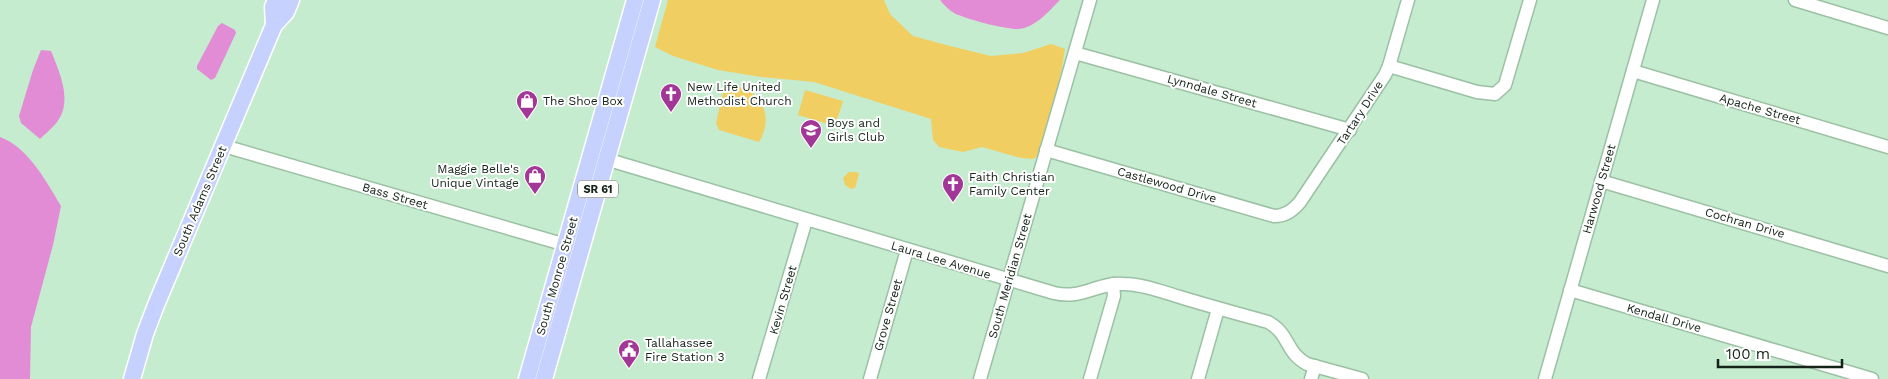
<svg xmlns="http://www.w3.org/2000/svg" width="1888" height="379" font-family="'Work Sans',sans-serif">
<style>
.green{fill:#f0ce61}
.water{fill:#e28cd5}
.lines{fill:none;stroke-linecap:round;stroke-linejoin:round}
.minor-casing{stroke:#9bc0a4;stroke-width:15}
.major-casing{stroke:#fff;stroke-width:19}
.minor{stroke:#fff;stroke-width:12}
.major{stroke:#c6d1fd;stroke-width:16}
.labels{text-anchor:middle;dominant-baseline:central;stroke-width:4;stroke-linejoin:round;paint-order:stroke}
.shield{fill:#fff;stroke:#5a645d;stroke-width:1}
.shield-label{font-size:11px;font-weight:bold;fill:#142218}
.poi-label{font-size:12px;fill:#142218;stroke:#fff;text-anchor:start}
.street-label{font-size:12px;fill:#142218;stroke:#fff}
</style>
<rect width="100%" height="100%" fill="#c6eccf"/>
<g class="green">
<path d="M668,0H884L890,14L913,36L950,46L991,56L1023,53L1051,44L1065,49L1062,68L1041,154L1033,159L1021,158L982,147L963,152L939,147L933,140L931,119L814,82L761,77L718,70L673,56L655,47Z"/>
<path d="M730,85C761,88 775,116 759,142L719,130L716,123L724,87Z"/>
<path d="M805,90L843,101L835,126L798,115Z"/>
<path d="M849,172H857L859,174L855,188L851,189L845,185L843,178Z"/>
</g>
<g class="water">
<path d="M940,0H1060C1049,11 1036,27 1019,29C1008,30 965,19 954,13C949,10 944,5 940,0Z"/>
<path d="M222,23L235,30L236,33L215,78L211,80L197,69V66L218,26Z"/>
<path d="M41,50L51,51C59,71 72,99 59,119C54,127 46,133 40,139L21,123L19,116L33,70Z"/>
<path d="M0,137C28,147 46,181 61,206L53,245L31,327L30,379H0Z"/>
</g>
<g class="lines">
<g class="minor-casing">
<g id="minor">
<path d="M1795,0L1888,28"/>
<path d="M1075,53L1350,130"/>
<path d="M1389,66L1477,92L1495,94L1505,85L1530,0"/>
<path d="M1633,71L1888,147"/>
<path d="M224,146L566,245"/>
<path d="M1046,150L1274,216C1286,216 1293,210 1300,202L1385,75L1389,66L1408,0"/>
<path d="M599,157L1054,293C1082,300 1098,282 1124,284C1143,284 1162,292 1180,297C1209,306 1239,314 1268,322C1290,334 1285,352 1307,364L1362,379"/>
<path d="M1601,181L1888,266"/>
<path d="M1570,290L1872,379"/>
<path d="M759,379L806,220"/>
<path d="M870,379L907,250"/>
<path d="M980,379L1090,0"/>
<path d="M1090,379L1114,296L1113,284"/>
<path d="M1198,379L1218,309"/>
<path d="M1311,379L1315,366"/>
<path d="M1545,379L1653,0"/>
</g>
</g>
<g class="major-casing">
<g id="major">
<path d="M274,25L273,7L276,0"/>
<path d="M132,379L145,334L156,305L274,25L286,12L291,0"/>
<path d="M527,379L635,0"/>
<path d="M544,379L652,0"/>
</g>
</g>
<use href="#minor" class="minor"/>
<use href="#major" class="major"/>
</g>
<defs>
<g id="church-pin" transform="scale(1.125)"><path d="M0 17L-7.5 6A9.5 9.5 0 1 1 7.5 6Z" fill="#a33797" stroke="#fff"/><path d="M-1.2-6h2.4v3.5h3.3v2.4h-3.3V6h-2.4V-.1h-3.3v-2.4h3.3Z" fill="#fff"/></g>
<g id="shop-pin" transform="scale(1.125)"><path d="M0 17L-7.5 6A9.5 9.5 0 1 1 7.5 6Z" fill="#a33797" stroke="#fff"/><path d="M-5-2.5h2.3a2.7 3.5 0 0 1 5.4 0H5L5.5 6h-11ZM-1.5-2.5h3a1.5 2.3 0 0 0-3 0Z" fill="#fff"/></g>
<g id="school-pin" transform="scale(1.125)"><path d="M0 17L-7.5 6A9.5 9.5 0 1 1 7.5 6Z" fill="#a33797" stroke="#fff"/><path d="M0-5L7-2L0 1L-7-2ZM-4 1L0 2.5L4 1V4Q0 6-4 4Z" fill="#fff"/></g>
<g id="civic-pin" transform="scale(1.125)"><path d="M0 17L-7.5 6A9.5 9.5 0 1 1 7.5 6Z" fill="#a33797" stroke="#fff"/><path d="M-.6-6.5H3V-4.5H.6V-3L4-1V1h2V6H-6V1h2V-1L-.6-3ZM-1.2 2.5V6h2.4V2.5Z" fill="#fff"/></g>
</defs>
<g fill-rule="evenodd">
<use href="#church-pin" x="671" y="94"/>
<use href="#shop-pin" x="527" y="101"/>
<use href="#school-pin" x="811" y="130"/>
<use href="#shop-pin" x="535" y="176"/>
<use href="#church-pin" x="953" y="184"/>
<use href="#civic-pin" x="629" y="350"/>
</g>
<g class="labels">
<rect class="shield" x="578" y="180.5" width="40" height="17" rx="4"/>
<g class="shield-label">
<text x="598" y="189">SR 61</text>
</g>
<g class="poi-label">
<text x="687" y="87">New Life United<tspan x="687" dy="14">Methodist Church</tspan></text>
<text x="543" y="101">The Shoe Box</text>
<text x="827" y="123">Boys and<tspan x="827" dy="14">Girls Club</tspan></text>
<text x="519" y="169" text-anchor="end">Maggie Belle's<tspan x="519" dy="14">Unique Vintage</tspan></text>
<text x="969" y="177">Faith Christian<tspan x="969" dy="14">Family Center</tspan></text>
<text x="645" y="343">Tallahassee<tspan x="645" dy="14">Fire Station 3</tspan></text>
</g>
<g class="street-label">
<text transform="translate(1212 91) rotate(16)">Lynndale Street</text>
<text transform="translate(1760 109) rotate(16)">Apache Street</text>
<text transform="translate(1360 113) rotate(-57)">Tartary Drive</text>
<text transform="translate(1167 185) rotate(16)">Castlewood Drive</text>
<text transform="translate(1599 189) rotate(-74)">Harwood Street</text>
<text transform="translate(395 196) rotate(16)">Bass Street</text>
<text transform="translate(200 201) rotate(-67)">South Adams Street</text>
<text transform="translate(1745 223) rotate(16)">Cochran Drive</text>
<text transform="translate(941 260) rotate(17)">Laura Lee Avenue</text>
<text transform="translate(557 276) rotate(-74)">South Monroe Street</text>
<text transform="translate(1010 276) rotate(-74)">South Meridian Street</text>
<text transform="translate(783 300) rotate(-74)">Kevin Street</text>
<text transform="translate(888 315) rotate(-74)">Grove Street</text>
<text transform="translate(1664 318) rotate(16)">Kendall Drive</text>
</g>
</g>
<path d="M1718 359v8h124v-8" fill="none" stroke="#142218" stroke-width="2.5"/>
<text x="1726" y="359" font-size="15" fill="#142218" stroke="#ffffff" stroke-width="4" paint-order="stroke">100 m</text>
</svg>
